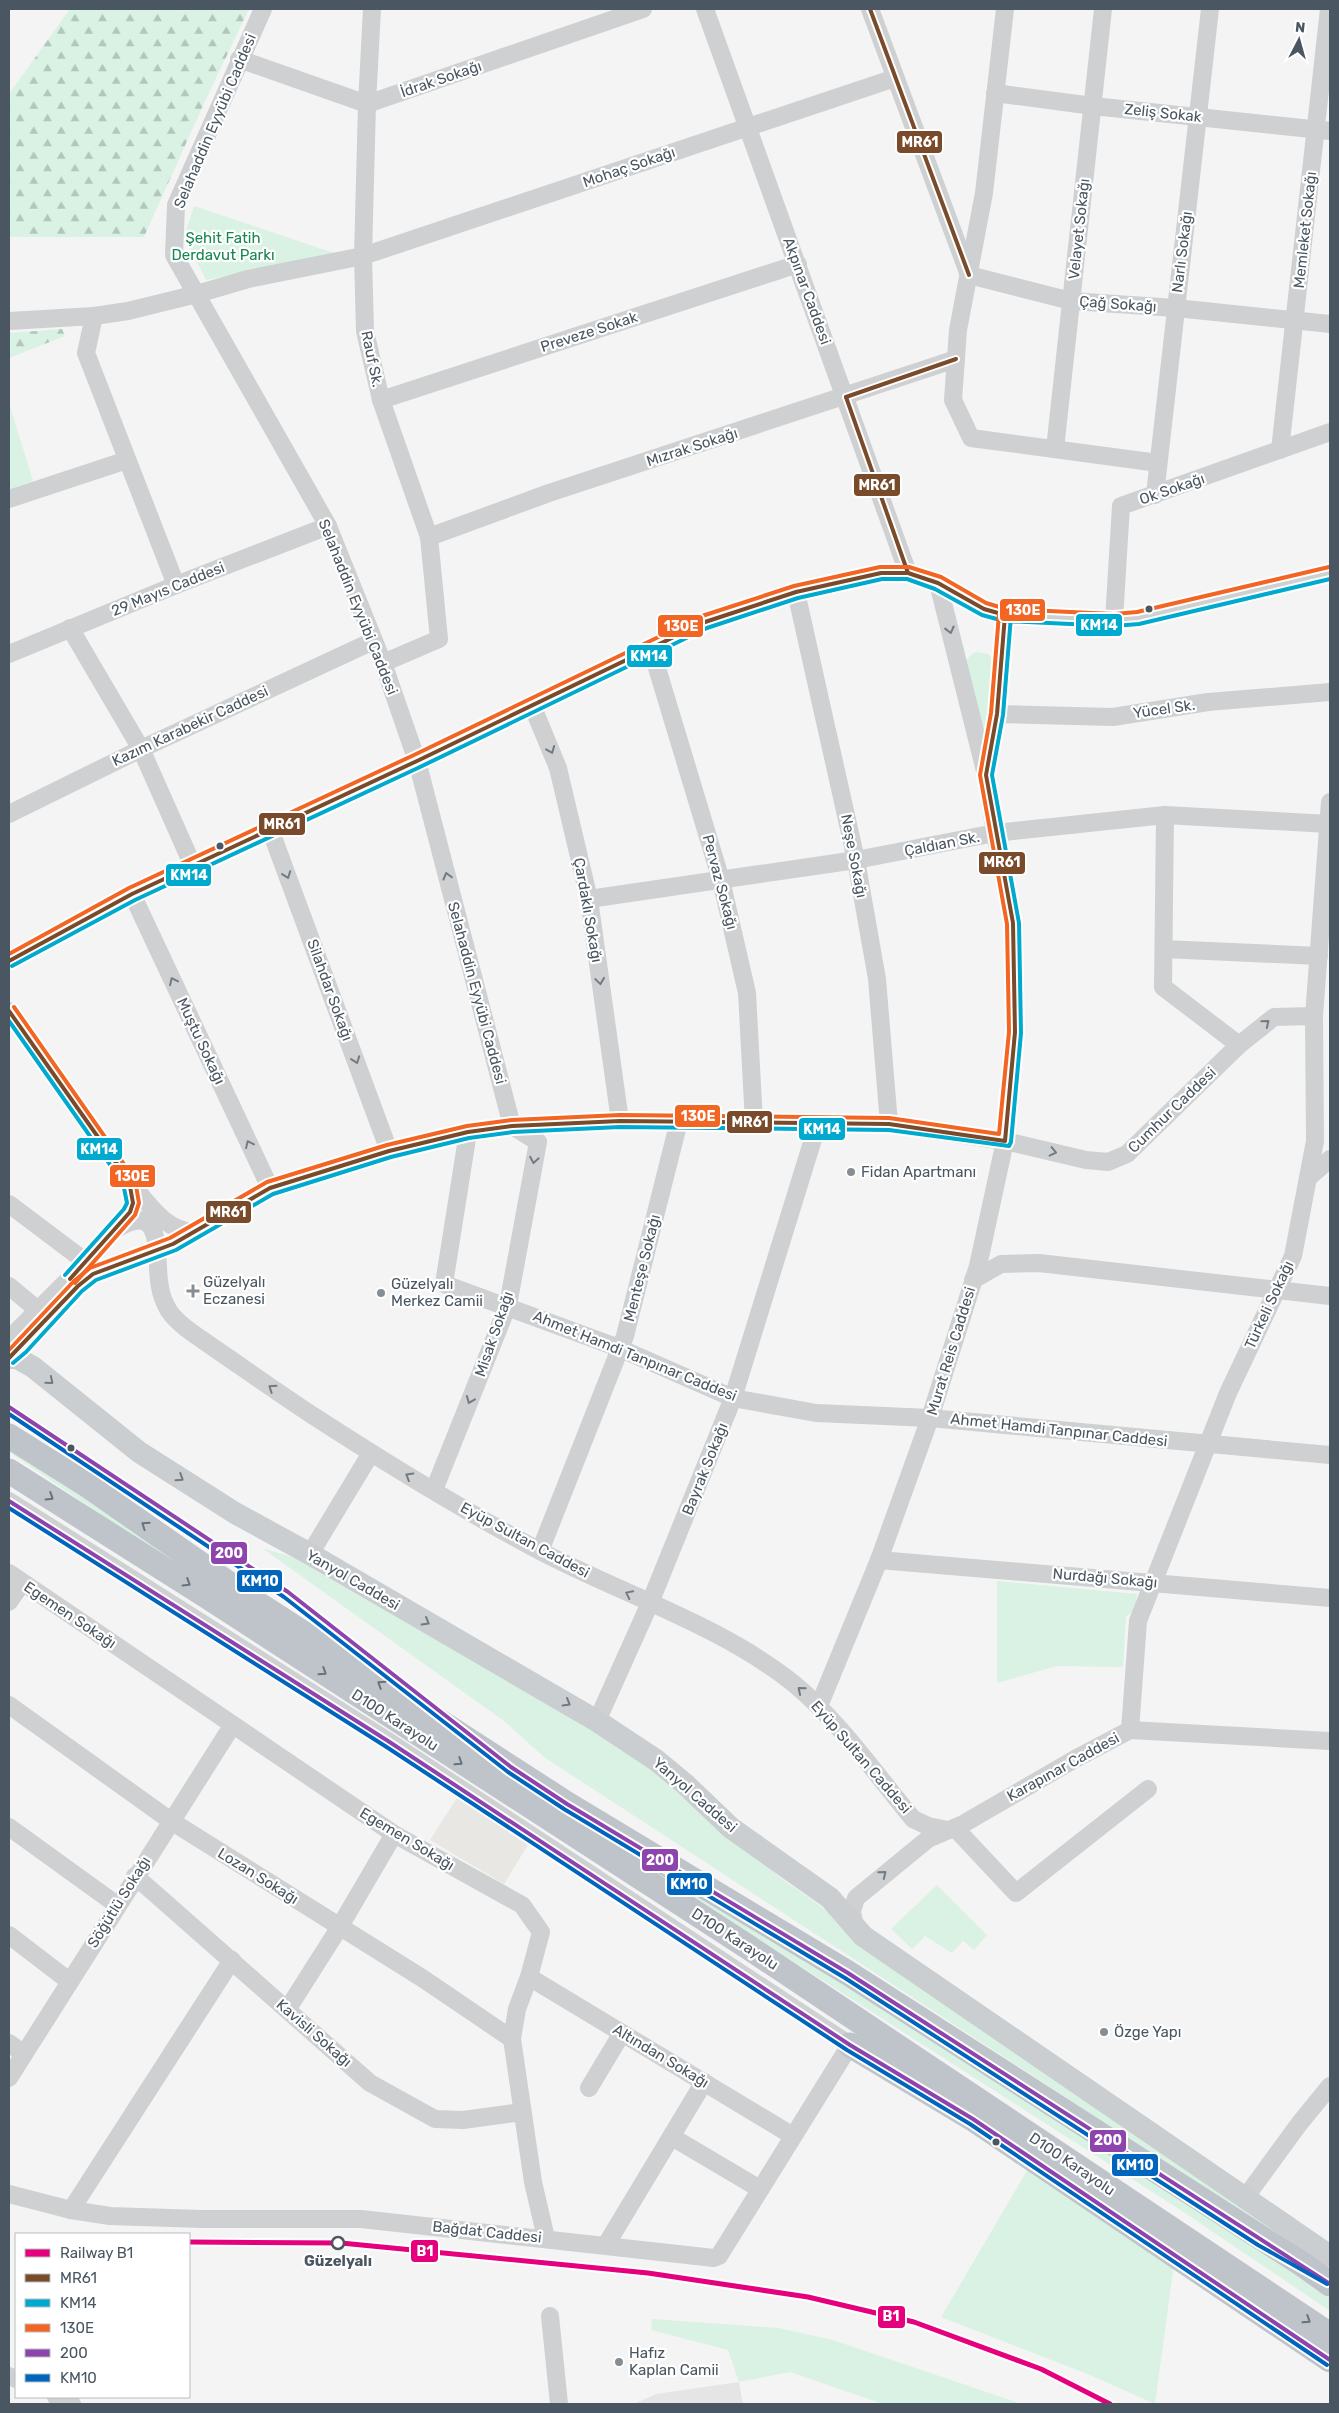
<svg xmlns="http://www.w3.org/2000/svg" width="1339" height="2413" font-family="Rubik,sans-serif">
<style>
.commercial{fill:#e8e7e3}
.education{fill:#e6e5e6}
.green{fill:#d9f2e3}
.forest{fill:url(#forest-firs)}
.lines{fill:none;stroke-linecap:round;stroke-linejoin:round}
.minor{stroke:#ced0d2;stroke-width:18}
.major{stroke:#caced1;stroke-width:22}
.highway{stroke:#bec4c9;stroke-width:25}
.bus-1-casing{stroke:#fff;stroke-width:8}
.bus-2-casing{stroke:#fff;stroke-width:8}
.bus-3-casing{stroke:#fff;stroke-width:8}
.bus-4-casing{stroke:#fff;stroke-width:8}
.bus-5-casing{stroke:#fff;stroke-width:8}
.bus-1{stroke:#7a4b2a;stroke-width:4}
.bus-2{stroke:#00a9ce;stroke-width:4}
.bus-3{stroke:#f26522;stroke-width:4}
.bus-4{stroke:#8e44ad;stroke-width:4}
.bus-5{stroke:#0065bd;stroke-width:4}
.rail-1-casing{stroke:#fff;stroke-width:9}
.rail-1{stroke:#e5007d;stroke-width:5}
.oneway{stroke:#727b83}
.oneway2{stroke:#707a83}
.oneway3{stroke:#67727b}
.bus-dot{fill:#4a5661;stroke:#fff;stroke-width:2}
.poi-dot{fill:#868d94;stroke:#fff;stroke-width:2}
.stop-dot{fill:#fff;stroke:#4a5661;stroke-width:2.5}
.labels{text-anchor:middle;dominant-baseline:central;stroke-width:4.5;stroke-linejoin:round;paint-order:stroke}
.street-label{font-size:15px;fill:#4a5661;stroke:#fff}
.park-label{font-size:15px;fill:#17864f;stroke:#fff}
.poi-label{font-size:15px;fill:#4a5661;stroke:#fff;text-anchor:start}
.stop-label{font-size:15px;font-weight:bold;fill:#4a5661;stroke:#fff}
.line-badge{stroke:#fff;stroke-width:2}
.badge-label{font-size:14px;text-anchor:middle;font-weight:bold;fill:#fff}
</style>
<defs>
<pattern id="forest-firs" width="22" height="20" patternUnits="userSpaceOnUse" patternTransform="scale(1.25)"><rect width="22" height="20" fill="#d9f2e3"/><path d="M5 1l3.5 6h-7zM16 11l3.5 6h-7z" fill="#b2c7bb"/></pattern>
</defs>
<rect width="100%" height="100%" fill="#f4f4f4"/>
<path class="commercial" d="M460,1793L531,1840L504,1884L430,1840Z"/>
<path class="education" d="M739,2382L743,2404H634L656,2394Z"/>
<g class="green">
<path d="M194,206L337,254L206,280L184,236Z"/>
<path d="M9,403L33,481L9,490Z"/>
<path d="M979,652L988,654L994,660L986,727H979L965,661L973,653Z"/>
<path d="M9,1439L1317,2288L1330,2297V2311L1182,2211L174,1564L9,1452Z"/>
<path d="M262,1548L305,1561L598,1734L681,1789L726,1833L782,1879L1306,2247L1303,2252L544,1757L504,1721Z"/>
<path d="M997,1581L1137,1594L1135,1609L1126,1617L1123,1667L1057,1666L997,1683Z"/>
<path d="M937,1885L987,1935L974,1950L963,1941L952,1953L925,1936L912,1949L891,1929Z"/>
<path d="M1028,2169L1174,2264L1155,2404L1090,2375L941,2317Z"/>
<path d="M652,2319L779,2328L833,2340L1022,2404H883L790,2372L739,2382L728,2350L651,2330Z"/>
</g>
<g class="forest">
<path d="M70,9H249L206,99L144,237H9V94Z"/>
<path d="M62,329L65,336L9,358V333Z"/>
</g>
<g class="lines">
<g class="minor">
<path d="M263,9L176,205L174,255L328,526L383,663L417,761L512,1126L538,1142L508,1305L434,1490"/>
<path d="M372,9L367,104L363,256L365,331L381,400L429,537L439,639L383,663"/>
<path d="M705,9L908,573"/>
<path d="M870,9L969,275"/>
<path d="M1005,9L984,193L958,330L953,400L971,438L1158,463"/>
<path d="M239,59L367,104L643,9"/>
<path d="M995,93L1093,106L1330,131"/>
<path d="M969,275L1071,301L1176,308L1330,324"/>
<path d="M94,316L86,353L176,585"/>
<path d="M9,321L94,316L128,311L197,294L248,279L363,256L895,78"/>
<path d="M381,400L798,264"/>
<path d="M1055,449L1103,9"/>
<path d="M1280,450L1329,9"/>
<path d="M1155,495L1210,9"/>
<path d="M9,499L127,460"/>
<path d="M429,537L549,493L956,359"/>
<path d="M796,592L856,860L877,979L889,1124"/>
<path d="M1114,620L1121,506L1330,432"/>
<path d="M70,628L141,749L193,866"/>
<path d="M651,648L721,880L747,993L754,1122"/>
<path d="M9,654L176,585L328,526"/>
<path d="M532,705L558,768L589,899L620,1121"/>
<path d="M997,714L1113,717L1208,702L1330,692"/>
<path d="M987,769L997,714L1005,615"/>
<path d="M9,814L141,749L373,641"/>
<path d="M1165,815L1163,987L1239,1045"/>
<path d="M270,829L389,1151"/>
<path d="M132,894L270,1188"/>
<path d="M589,899L856,860L995,833L1165,815L1329,824"/>
<path d="M1164,949L1319,956"/>
<path d="M9,961L132,894L417,761L705,622L796,592L881,573H908L938,583L984,609L1005,615L1114,620L1138,618L1330,573"/>
<path d="M9,1011L129,1181C147,1202 166,1233 196,1232"/>
<path d="M468,1132L444,1284L619,1348L733,1398L816,1413L930,1418L1330,1455"/>
<path d="M1308,1178L1330,1159"/>
<path d="M9,1204L86,1262"/>
<path d="M118,1228C167,1199 154,1261 160,1287C161,1295 165,1304 169,1311C180,1327 202,1339 217,1350C249,1372 280,1394 312,1415C386,1463 462,1510 540,1551C622,1594 720,1625 793,1683C839,1721 875,1773 913,1819L928,1826L948,1830"/>
<path d="M973,1280L1001,1264L1039,1263L1330,1296"/>
<path d="M9,1286L39,1311"/>
<path d="M9,1339L86,1262L130,1212L133,1203L130,1181"/>
<path d="M9,1358L21,1348L78,1286L93,1274L173,1244L270,1188L389,1151L468,1132L512,1126L620,1121L889,1124L1005,1141L1086,1160L1108,1162L1127,1154L1239,1045L1274,1017L1314,1016"/>
<path d="M9,1501L388,1741L850,2045L719,2256L714,2258L361,2219H201L110,2216L71,2210L9,2194"/>
<path d="M540,1551L625,1336L679,1121"/>
<path d="M310,1554L371,1453"/>
<path d="M879,1560L1330,1598"/>
<path d="M9,1573L394,1834L522,1905L541,1932L529,1977L517,2009L512,2039L533,2182L546,2238"/>
<path d="M9,1602L22,1583"/>
<path d="M9,1705L171,1821L422,1978L512,2039"/>
<path d="M819,1706L879,1560L930,1418L978,1266L1005,1141L1015,1032L1013,923L995,833L986,775L938,583"/>
<path d="M597,1721L650,1603L733,1398L818,1123"/>
<path d="M1130,1730L1138,1621L1228,1393L1293,1256L1315,1141L1314,1016L1330,802"/>
<path d="M9,1827L117,1905"/>
<path d="M955,1828L1016,1893L1148,1789"/>
<path d="M135,1876L370,2083L435,2119L463,2120L522,2112"/>
<path d="M855,1927L852,1911L856,1898L928,1839L963,1824L1075,1759L1130,1730L1330,1741"/>
<path d="M9,1935L69,1981"/>
<path d="M529,1977L793,2136"/>
<path d="M287,2010L339,1928L394,1834"/>
<path d="M9,2043L24,2054"/>
<path d="M9,2078L232,1726"/>
<path d="M589,2088L622,2033"/>
<path d="M672,2137L760,2189"/>
<path d="M1245,2198L1299,2124L1330,2086"/>
<path d="M71,2210L232,1960"/>
<path d="M606,2245L704,2082"/>
<path d="M550,2316L559,2404"/>
<path d="M9,2376L16,2379"/>
<path d="M56,2397L72,2404"/>
</g>
<path class="major" d="M9,1358H17L33,1367L139,1452L235,1513L310,1554L597,1721L656,1760L685,1784L731,1828L830,1898L863,1936L1330,2256"/>
<g class="highway">
<path d="M9,1436L87,1485L255,1602L567,1804L848,1973L1302,2264L1330,2284"/>
<path d="M9,1471L208,1597L748,1947L1330,2335"/>
<path d="M850,2045L973,2119L1330,2360"/>
</g>
<g class="bus-1-casing">
<g id="bus-1">
<path d="M870,9L969,275"/>
<path d="M846,397L908,573"/>
<path d="M846,397L956,359"/>
<path d="M9,961L132,894L417,761L705,622L796,592L881,573H908L938,583L984,609L1005,615L997,714L986,775L1013,923L1015,1032L1005,1141L889,1124L620,1121L512,1126L468,1132L389,1151L270,1188L173,1244L93,1274L78,1286L9,1358"/>
<path d="M9,1011L129,1181L133,1203L130,1212L70,1279"/>
</g>
</g>
<g class="bus-2-casing">
<g id="bus-2">
<path d="M12,966L135,900L420,767L707,628L798,598L882,579H907L935,589L982,615L1004,621L1114,626L1139,624L1330,579"/>
<path d="M9,1021L123,1183L127,1203L124,1209L65,1275"/>
<path d="M13,1363L26,1352L82,1291L96,1280L176,1250L273,1194L391,1157L469,1138L513,1132L620,1127L889,1130L1009,1146L1011,1142L1021,1033L1019,923L992,775L1003,715L1011,616"/>
</g>
</g>
<g class="bus-3-casing">
<g id="bus-3">
<path d="M9,954L129,888L414,755L702,616L794,586L880,567H909L941,577L986,603L1006,609L1114,614L1137,612L1329,567"/>
<path d="M14,1007L135,1180L139,1203L135,1215L75,1283"/>
<path d="M9,1350L74,1281L90,1268L170,1238L267,1182L387,1145L467,1126L512,1120L620,1115L889,1118L999,1134L1009,1032L1007,924L980,775L991,713L999,614"/>
</g>
</g>
<g class="bus-4-casing">
<g id="bus-4">
<path d="M9,1407L288,1592L511,1767L567,1804L848,1973L1330,2284"/>
<path d="M9,1501L388,1741L850,2045L973,2119L1330,2360"/>
</g>
</g>
<g class="bus-5-casing">
<g id="bus-5">
<path d="M9,1414L284,1597L508,1772L564,1809L845,1978L1258,2245L1327,2284"/>
<path d="M9,1508L385,1746L847,2050L970,2124L1327,2365"/>
</g>
</g>
<use href="#bus-1" class="bus-1"/>
<use href="#bus-2" class="bus-2"/>
<use href="#bus-3" class="bus-3"/>
<use href="#bus-4" class="bus-4"/>
<use href="#bus-5" class="bus-5"/>
<g class="rail-1-casing">
<path id="rail-1" d="M189,2242L341,2243L648,2273L808,2297L914,2322L1041,2369L1110,2404"/>
</g>
<use href="#rail-1" class="rail-1"/>
</g>
<defs><path id="oneway-chevron" d="M-2-3.5L2.5 0L-2 3.5" fill="none" stroke-width="1.6" stroke-linecap="round" stroke-linejoin="round" transform="scale(1.25)"/></defs>
<g class="oneway">
<use href="#oneway-chevron" transform="translate(950 630) rotate(76)"/>
<use href="#oneway-chevron" transform="translate(551 750) rotate(68)"/>
<use href="#oneway-chevron" transform="translate(287 875) rotate(70)"/>
<use href="#oneway-chevron" transform="translate(447 876) rotate(-105)"/>
<use href="#oneway-chevron" transform="translate(173 981) rotate(-115)"/>
<use href="#oneway-chevron" transform="translate(600 981) rotate(82)"/>
<use href="#oneway-chevron" transform="translate(1266 1023) rotate(-39)"/>
<use href="#oneway-chevron" transform="translate(356 1060) rotate(70)"/>
<use href="#oneway-chevron" transform="translate(249 1144) rotate(-115)"/>
<use href="#oneway-chevron" transform="translate(1053 1152) rotate(13)"/>
<use href="#oneway-chevron" transform="translate(534 1160) rotate(100)"/>
<use href="#oneway-chevron" transform="translate(272 1388) rotate(-146)"/>
<use href="#oneway-chevron" transform="translate(470 1400) rotate(112)"/>
<use href="#oneway-chevron" transform="translate(409 1476) rotate(-149)"/>
<use href="#oneway-chevron" transform="translate(629 1594) rotate(-154)"/>
<use href="#oneway-chevron" transform="translate(801 1690) rotate(-140)"/>
<use href="#oneway-chevron" transform="translate(883 1874) rotate(-39)"/>
</g>
<g class="oneway2">
<use href="#oneway-chevron" transform="translate(50 1381) rotate(40)"/>
<use href="#oneway-chevron" transform="translate(180 1478) rotate(33)"/>
<use href="#oneway-chevron" transform="translate(426 1622) rotate(30)"/>
<use href="#oneway-chevron" transform="translate(567 1703) rotate(30)"/>
</g>
<g class="oneway3">
<use href="#oneway-chevron" transform="translate(50 1497) rotate(32)"/>
<use href="#oneway-chevron" transform="translate(145 1525) rotate(-145)"/>
<use href="#oneway-chevron" transform="translate(187 1583) rotate(32)"/>
<use href="#oneway-chevron" transform="translate(323 1672) rotate(33)"/>
<use href="#oneway-chevron" transform="translate(381 1684) rotate(-147)"/>
<use href="#oneway-chevron" transform="translate(459 1762) rotate(33)"/>
<use href="#oneway-chevron" transform="translate(1307 2320) rotate(33)"/>
</g>
<g class="bus-dot">
<circle cx="1149" cy="609" r="4.5"/>
<circle cx="220" cy="846" r="4.5"/>
<circle cx="71" cy="1448" r="4.5"/>
<circle cx="996" cy="2142" r="4.5"/>
</g>
<g class="poi-dot">
<circle cx="851" cy="1172" r="5"/>
<path d="M190.5 1283.5h5v5h5v5h-5v5h-5v-5h-5v-5h5z"/>
<circle cx="381" cy="1293" r="5"/>
<circle cx="1104" cy="2032" r="5"/>
<circle cx="619" cy="2362" r="5"/>
</g>
<circle class="stop-dot" cx="338" cy="2243" r="6"/>
<g class="labels">
<g class="street-label">
<text transform="translate(441 79) rotate(-19)">İdrak Sokağı</text>
<text transform="translate(1163 113) rotate(6)">Zeliş Sokak</text>
<text transform="translate(215 121) rotate(-67)">Selahaddin Eyyübi Caddesi</text>
<text transform="translate(629 167) rotate(-19)">Mohaç Sokağı</text>
<text transform="translate(1079 229) rotate(-84)">Velayet Sokağı</text>
<text transform="translate(1305 230) rotate(-84)">Memleket Sokağı</text>
<text transform="translate(1182 252) rotate(-83)">Narlı Sokağı</text>
<text transform="translate(807 291) rotate(70)">Akpınar Caddesi</text>
<text transform="translate(1118 304) rotate(4)">Çağ Sokağı</text>
<text transform="translate(589 332) rotate(-18)">Preveze Sokak</text>
<text transform="translate(372 359) rotate(78)">Rauf Sk.</text>
<text transform="translate(692 447) rotate(-18)">Mızrak Sokağı</text>
<text transform="translate(1172 489) rotate(-19)">Ok Sokağı</text>
<text transform="translate(168 589) rotate(-22)">29 Mayıs Caddesi</text>
<text transform="translate(358 607) rotate(68)">Selahaddin Eyyübi Caddesi</text>
<text transform="translate(1164 709) rotate(-8)">Yücel Sk.</text>
<text transform="translate(190 726) rotate(-25)">Kazım Karabekir Caddesi</text>
<text transform="translate(942 844) rotate(-11)">Çaldıan Sk.</text>
<text transform="translate(854 856) rotate(79)">Neşe Sokağı</text>
<text transform="translate(720 882) rotate(75)">Pervaz Sokağı</text>
<text transform="translate(588 910) rotate(80)">Çardaklı Sokağı</text>
<text transform="translate(330 990) rotate(70)">Silahdar Sokağı</text>
<text transform="translate(477 993) rotate(75)">Selahaddin Eyyübi Caddesi</text>
<text transform="translate(201 1041) rotate(65)">Muştu Sokağı</text>
<text transform="translate(1172 1110) rotate(-44)">Cumhur Caddesi</text>
<text transform="translate(642 1268) rotate(-76)">Menteşe Sokağı</text>
<text transform="translate(1269 1305) rotate(-65)">Türkeli Sokağı</text>
<text transform="translate(494 1334) rotate(-71)">Misak Sokağı</text>
<text transform="translate(951 1351) rotate(-73)">Murat Reis Caddesi</text>
<text transform="translate(635 1356) rotate(22)">Ahmet Hamdi Tanpınar Caddesi</text>
<text transform="translate(1059 1430) rotate(6)">Ahmet Hamdi Tanpınar Caddesi</text>
<text transform="translate(705 1469) rotate(-68)">Bayrak Sokağı</text>
<text transform="translate(525 1540) rotate(28)">Eyüp Sultan Caddesi</text>
<text transform="translate(1105 1578) rotate(5)">Nurdağı Sokağı</text>
<text transform="translate(353 1580) rotate(30)">Yanyol Caddesi</text>
<text transform="translate(70 1615) rotate(34)">Egemen Sokağı</text>
<text transform="translate(395 1720) rotate(33)">D100 Karayolu</text>
<text transform="translate(861 1757) rotate(49)">Eyüp Sultan Caddesi</text>
<text transform="translate(1063 1767) rotate(-29)">Karapınar Caddesi</text>
<text transform="translate(695 1795) rotate(41)">Yanyol Caddesi</text>
<text transform="translate(407 1839) rotate(31)">Egemen Sokağı</text>
<text transform="translate(258 1876) rotate(32)">Lozan Sokağı</text>
<text transform="translate(119 1902) rotate(-58)">Söğütlü Sokağı</text>
<text transform="translate(735 1939) rotate(33)">D100 Karayolu</text>
<text transform="translate(314 2033) rotate(41)">Kavisli Sokağı</text>
<text transform="translate(661 2056) rotate(31)">Altından Sokağı</text>
<text transform="translate(1072 2164) rotate(34)">D100 Karayolu</text>
<text transform="translate(487 2232) rotate(6)">Bağdat Caddesi</text>
</g>
<g class="park-label">
<text x="223" y="238">Şehit Fatih<tspan x="223" dy="17">Derdavut Parkı</tspan></text>
</g>
<g class="poi-label">
<text x="861" y="1172">Fidan Apartmanı</text>
<text x="203" y="1282">Güzelyalı<tspan x="203" dy="17">Eczanesi</tspan></text>
<text x="391" y="1284">Güzelyalı<tspan x="391" dy="17">Merkez Camii</tspan></text>
<text x="1114" y="2032">Özge Yapı</text>
<text x="629" y="2353">Hafız<tspan x="629" dy="17">Kaplan Camii</tspan></text>
</g>
<g class="stop-label">
<text x="338" y="2261">Güzelyalı</text>
</g>
</g>
<g class="line-badge">
<rect x="896" y="130" width="47" height="24" rx="5" fill="#7a4b2a"/>
<rect x="853" y="473" width="48" height="24" rx="5" fill="#7a4b2a"/>
<rect x="999" y="598" width="47" height="24" rx="5" fill="#f26522"/>
<rect x="1075" y="613" width="48" height="24" rx="5" fill="#00a9ce"/>
<rect x="657" y="614" width="47" height="24" rx="5" fill="#f26522"/>
<rect x="626" y="644" width="47" height="24" rx="5" fill="#00a9ce"/>
<rect x="258" y="812" width="48" height="24" rx="5" fill="#7a4b2a"/>
<rect x="978" y="851" width="48" height="24" rx="5" fill="#7a4b2a"/>
<rect x="165" y="863" width="47" height="24" rx="5" fill="#00a9ce"/>
<rect x="674" y="1104" width="47" height="24" rx="5" fill="#f26522"/>
<rect x="726" y="1110" width="47" height="24" rx="5" fill="#7a4b2a"/>
<rect x="798" y="1117" width="48" height="24" rx="5" fill="#00a9ce"/>
<rect x="76" y="1137" width="47" height="24" rx="5" fill="#00a9ce"/>
<rect x="109" y="1164" width="47" height="24" rx="5" fill="#f26522"/>
<rect x="205" y="1200" width="47" height="24" rx="5" fill="#7a4b2a"/>
<rect x="210" y="1541" width="38" height="24" rx="5" fill="#8e44ad"/>
<rect x="236" y="1569" width="47" height="24" rx="5" fill="#0065bd"/>
<rect x="641" y="1848" width="38" height="24" rx="5" fill="#8e44ad"/>
<rect x="666" y="1872" width="47" height="24" rx="5" fill="#0065bd"/>
<rect x="1089" y="2129" width="38" height="24" rx="5" fill="#8e44ad"/>
<rect x="1111" y="2153" width="48" height="24" rx="5" fill="#0065bd"/>
<rect x="410" y="2239" width="29" height="24" rx="5" fill="#e5007d"/>
<rect x="877" y="2305" width="29" height="24" rx="5" fill="#e5007d"/>
</g>
<g class="badge-label">
<text x="920" y="147">MR61</text>
<text x="877" y="490">MR61</text>
<text x="1023" y="615">130E</text>
<text x="1099" y="630">KM14</text>
<text x="681" y="631">130E</text>
<text x="649" y="661">KM14</text>
<text x="282" y="829">MR61</text>
<text x="1002" y="867">MR61</text>
<text x="189" y="880">KM14</text>
<text x="698" y="1121">130E</text>
<text x="750" y="1127">MR61</text>
<text x="822" y="1134">KM14</text>
<text x="99" y="1154">KM14</text>
<text x="132" y="1181">130E</text>
<text x="228" y="1217">MR61</text>
<text x="229" y="1558">200</text>
<text x="260" y="1586">KM10</text>
<text x="660" y="1865">200</text>
<text x="689" y="1889">KM10</text>
<text x="1108" y="2145">200</text>
<text x="1135" y="2170">KM10</text>
<text x="425" y="2256">B1</text>
<text x="891" y="2321">B1</text>
</g>
<rect width="1339" height="2413" fill="none" stroke="#4a5661" stroke-width="20"/>
<rect x="15" y="2233" width="175" height="165" fill="#ffffff" stroke="#b7bbc0"/>
<rect x="25" y="2249" width="25" height="8" fill="#e5007d" stroke="#b7bbc0"/>
<text x="60" y="2258" font-size="15" fill="#4a5661">Railway B1</text>
<rect x="25" y="2274" width="25" height="8" fill="#7a4b2a" stroke="#b7bbc0"/>
<text x="60" y="2283" font-size="15" fill="#4a5661">MR61</text>
<rect x="25" y="2299" width="25" height="8" fill="#00a9ce" stroke="#b7bbc0"/>
<text x="60" y="2308" font-size="15" fill="#4a5661">KM14</text>
<rect x="25" y="2324" width="25" height="8" fill="#f26522" stroke="#b7bbc0"/>
<text x="60" y="2333" font-size="15" fill="#4a5661">130E</text>
<rect x="25" y="2349" width="25" height="8" fill="#8e44ad" stroke="#b7bbc0"/>
<text x="60" y="2358" font-size="15" fill="#4a5661">200</text>
<rect x="25" y="2374" width="25" height="8" fill="#0065bd" stroke="#b7bbc0"/>
<text x="60" y="2383" font-size="15" fill="#4a5661">KM10</text>
<g transform="translate(1299 40) rotate(6)" stroke="#ffffff" stroke-width="4" paint-order="stroke">
<path d="M0-4L9 19L0 12L-9 19Z" fill="#4a5661"/>
<text y="-8" font-size="14" font-weight="bold" text-anchor="middle" fill="#4a5661">N</text>
</g>
</svg>
